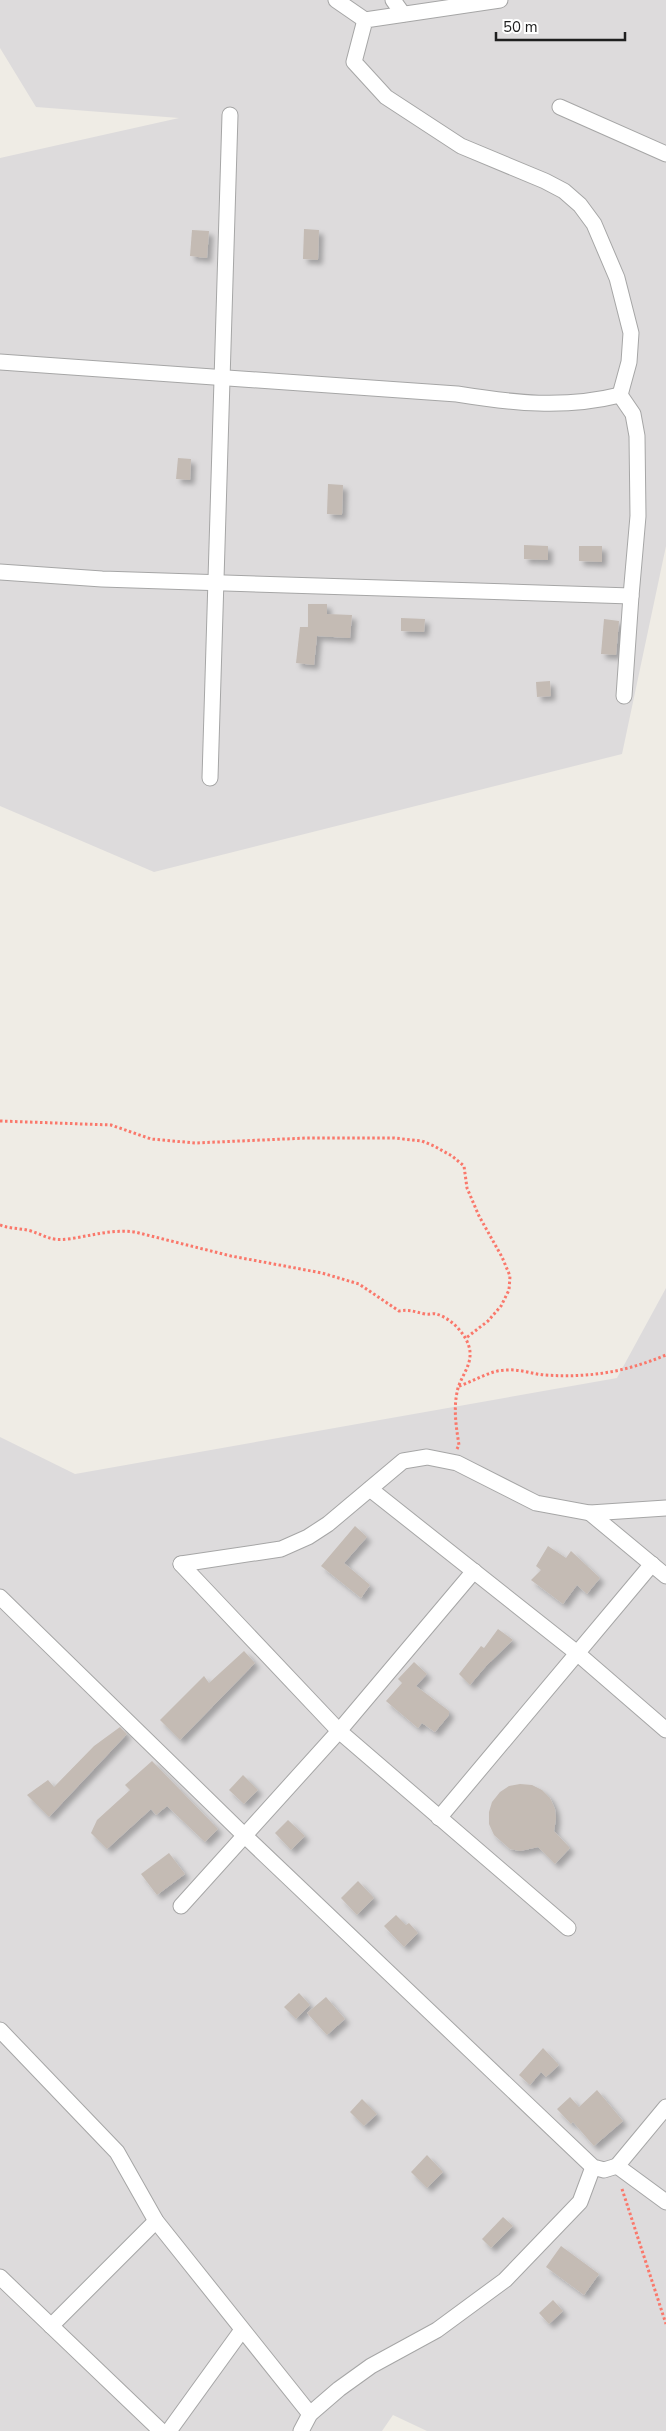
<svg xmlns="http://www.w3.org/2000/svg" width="666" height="2431" font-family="'Nunito Sans',sans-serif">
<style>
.residential{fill:#dddbdc}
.building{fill:#c4bbb4;filter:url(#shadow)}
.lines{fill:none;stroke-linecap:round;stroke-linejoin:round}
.minor-casing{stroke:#a6a6a6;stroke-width:17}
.path{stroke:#fa786b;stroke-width:3;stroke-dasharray:2.5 2.5;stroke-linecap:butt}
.minor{stroke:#fff;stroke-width:15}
</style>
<defs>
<filter id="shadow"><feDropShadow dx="4.5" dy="4.5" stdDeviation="2.5" flood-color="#0004"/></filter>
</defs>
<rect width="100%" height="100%" fill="#efece5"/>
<g class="residential">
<path d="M0,0H666V546L622,754L154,872L0,806V158L179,118L36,107L0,48Z"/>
<path d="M666,1288V2431H427L393,2415L382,2431H0V1437L75,1474L617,1378Z"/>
</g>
<g class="building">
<path d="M304,229L319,230L318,260L303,259Z"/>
<path d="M192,230L209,231L207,258L190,256Z"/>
<path d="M178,458L191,459L190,480L176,479Z"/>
<path d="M328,484L343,485L342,515L327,514Z"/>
<path d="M524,545L548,546V560L524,559Z"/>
<path d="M579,546H602V562L579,561Z"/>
<path d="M308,604H327V614L352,615L350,638L317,636L314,665L296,663L300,627H308Z"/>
<path d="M401,618L425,619L424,632L401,631Z"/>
<path d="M604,619L619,621L616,655L601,654Z"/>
<path d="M550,681L551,696L537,697L536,682Z"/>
<path d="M355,1526L367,1537L344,1563L370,1585L361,1598L321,1566Z"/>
<path d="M548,1546L566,1558L571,1551L600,1578L587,1594L577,1585L563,1604L531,1580L541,1570L536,1566Z"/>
<path d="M498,1629L513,1640L486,1666L470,1685L459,1674L481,1646L484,1648Z"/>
<path d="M244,1651L255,1663L180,1740L160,1720L204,1676L209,1683Z"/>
<path d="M414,1662L427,1674L416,1686L449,1711V1715L435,1732L422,1723L418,1728L386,1701L402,1683L398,1679Z"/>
<path d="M120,1727L127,1734L49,1817L27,1795L48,1780L54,1787L94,1746Z"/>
<path d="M152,1761L218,1829L205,1842L167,1806L156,1815L151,1809L107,1849L91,1833L97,1820L130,1790L125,1785Z"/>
<path d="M243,1775L258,1790L244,1804L229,1790Z"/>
<path d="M520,1784L532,1785L542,1790L550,1798L555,1809L556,1819L554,1831L570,1848L555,1864L538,1847L520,1851L510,1849L494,1835L489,1824V1812L492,1802L500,1792L509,1786Z"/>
<path d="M288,1820L305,1836L291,1850L275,1833Z"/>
<path d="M169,1853L185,1874L157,1895L141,1874Z"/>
<path d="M358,1881L374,1898L357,1915L341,1898Z"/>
<path d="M396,1915L406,1925L409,1923L418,1933L404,1947L384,1926Z"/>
<path d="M299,1993L310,2005L296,2019L284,2007Z"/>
<path d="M326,1997L345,2019L327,2035L307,2013Z"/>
<path d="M543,2048L559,2065L546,2077L541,2072L530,2085L519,2075Z"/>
<path d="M597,2090L623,2121L594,2146L573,2122L571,2124L557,2109L570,2097L579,2107Z"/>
<path d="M362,2099L377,2114L364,2126L350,2112Z"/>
<path d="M427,2155L443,2172L427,2188L411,2172Z"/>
<path d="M503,2217L513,2226L491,2248L482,2239Z"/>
<path d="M561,2246L599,2274L584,2295L546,2267Z"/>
<path d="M553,2300L563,2311L549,2324L539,2313Z"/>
</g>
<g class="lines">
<g class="minor-casing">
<g id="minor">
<path d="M336,0L365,20"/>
<path d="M393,0L403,14"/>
<path d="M500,0L365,20L354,62L386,97L461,146L545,181L564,191L580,205L594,224L617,278L631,333L629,362L620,395"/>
<path d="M560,107L666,154"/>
<path d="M0,362L457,394C513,403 564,409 620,395"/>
<path d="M620,395L633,414L637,436L638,516L631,596"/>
<path d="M0,572L102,579L631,596L624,696"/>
<path d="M210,778L230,115"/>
<path d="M370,1489L577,1653L666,1730"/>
<path d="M590,1513L666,1576"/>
<path d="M181,1564L339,1731L568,1928"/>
<path d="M181,1564L281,1549L308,1537L328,1524L403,1461L427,1457L457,1463L536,1503L590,1513L666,1508"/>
<path d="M0,1597L245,1836L593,2167L604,2170L617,2166L666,2202"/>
<path d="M439,1818L652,1564"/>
<path d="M181,1906L339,1731L474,1571"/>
<path d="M0,2030L117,2152L156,2221L310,2414"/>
<path d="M617,2166L666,2107"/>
<path d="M0,2277L161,2431"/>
<path d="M51,2326L156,2221"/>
<path d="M169,2431L242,2330"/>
<path d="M301,2431L310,2414L339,2389L371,2366L437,2330L505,2280L580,2202L593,2167"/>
</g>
</g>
<g class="path">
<path d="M0,1121L111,1125L151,1139L195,1143L307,1138H394L422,1141L434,1146L452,1156L464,1166L467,1188L479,1216L502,1257L510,1276L509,1290L501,1306L488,1321L466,1338"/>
<path d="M0,1225C10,1229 20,1228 31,1231C46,1236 50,1241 68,1239C91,1236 111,1229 135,1232L231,1256L322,1273L359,1284L399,1311C410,1309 415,1312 425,1314C429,1315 433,1313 436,1314C452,1318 469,1337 470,1352C471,1366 462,1375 458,1388C453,1407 456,1426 459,1445L457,1449"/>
<path d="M459,1386C475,1381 490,1370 507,1370C520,1369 532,1374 545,1375C590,1378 625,1372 666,1355"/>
<path d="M622,2189L666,2324"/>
</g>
<use href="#minor" class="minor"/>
</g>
<path d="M496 32v8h129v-8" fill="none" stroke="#1f1f1f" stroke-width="2.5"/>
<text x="503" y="32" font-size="15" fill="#1f1f1f" stroke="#ffffff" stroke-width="4" paint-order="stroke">50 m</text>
</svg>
